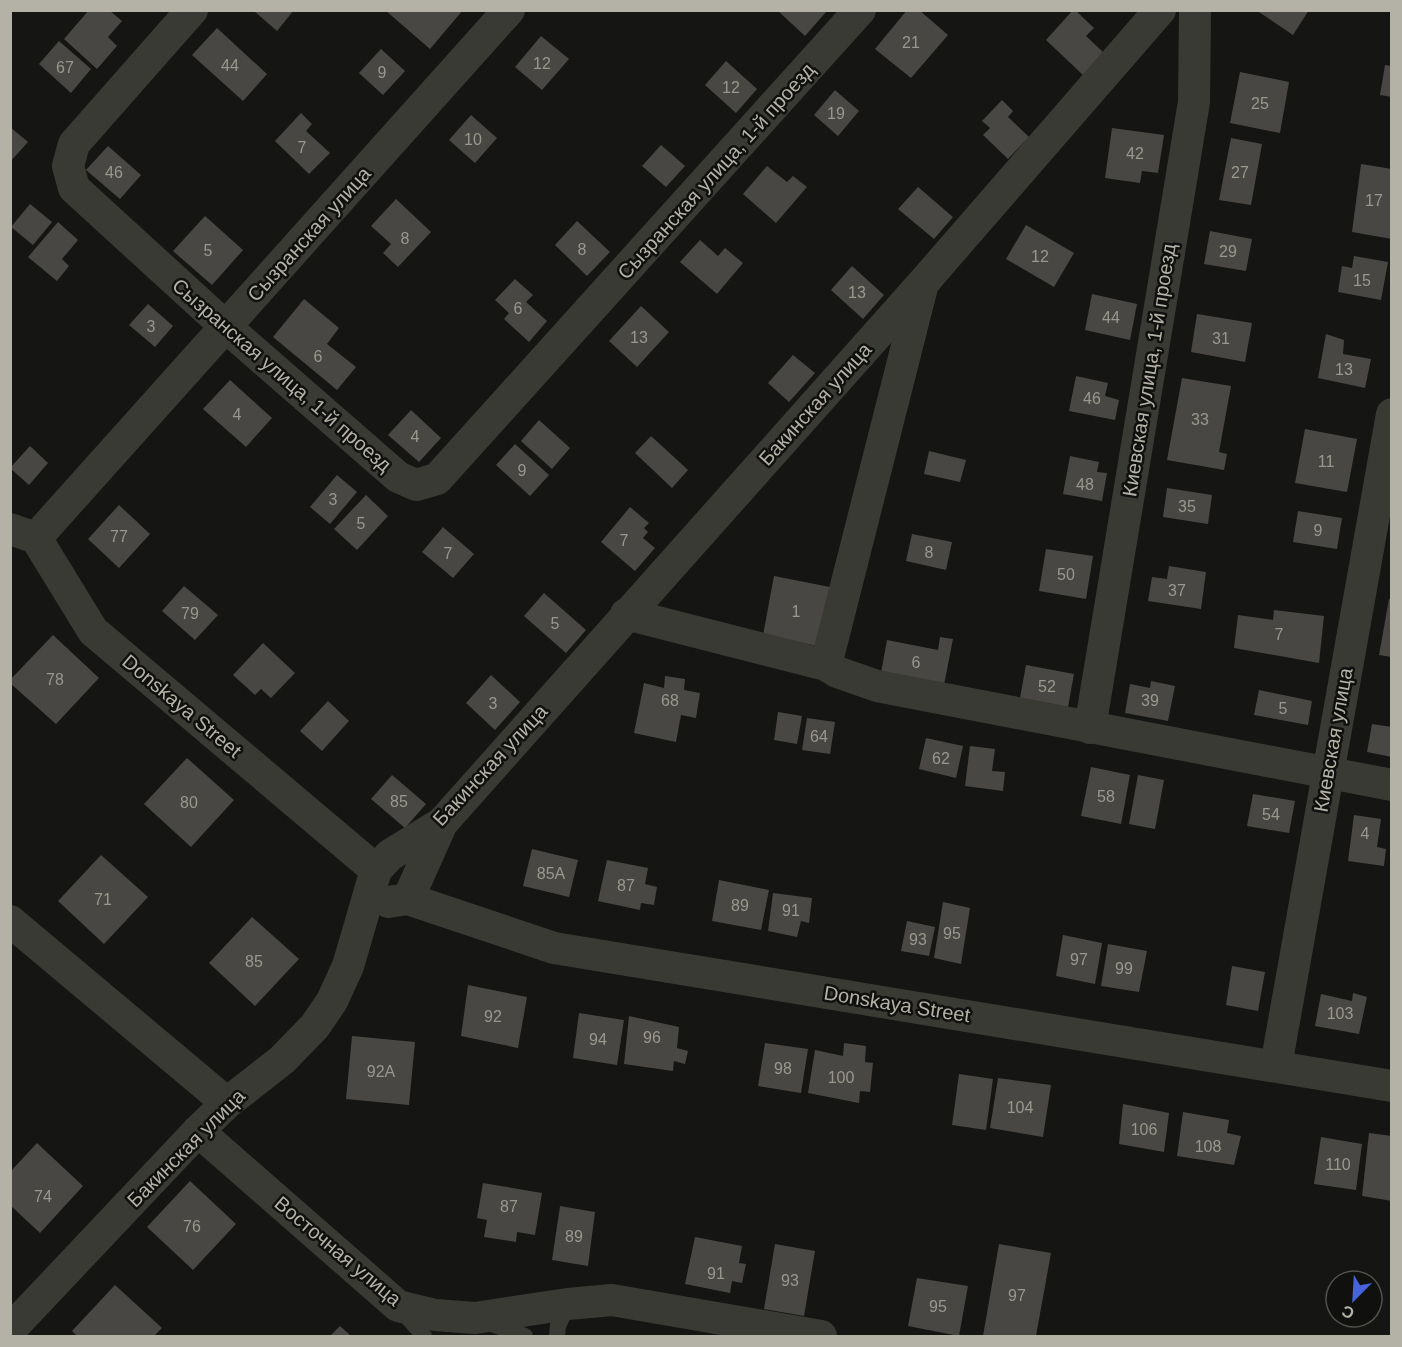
<svg xmlns="http://www.w3.org/2000/svg" width="1402" height="1347" font-family="Helvetica,sans-serif">
<style>
.building{fill:#484743}
.lines{fill:none;stroke-linecap:round;stroke-linejoin:round}
.lane{stroke:#3a3a35;stroke-width:16}
.street{stroke:#3a3a35;stroke-width:32}
.labels{text-anchor:middle;dominant-baseline:central;stroke-width:5;stroke-linejoin:round;paint-order:stroke}
.number-label{font-size:16px;fill:#99978e}
.street-label{font-size:20px;fill:#b4b2a7;stroke:#10100f}
</style>
<rect width="100%" height="100%" fill="#151514"/>
<g class="building">
<path d="M89,10H109L122,21L108,37L117,46L97,69L64,39Z"/>
<path d="M253,10H294L277,31Z"/>
<path d="M385,10H463L430,49Z"/>
<path d="M777,10H824L826,12L805,36Z"/>
<path d="M907,10H919L948,35L911,78L875,49Z"/>
<path d="M1073,10H1075L1094,28L1086,36L1104,53L1083,75L1046,40Z"/>
<path d="M1256,10H1309L1293,35Z"/>
<path d="M217,28L267,74L243,101L192,55Z"/>
<path d="M541,36L569,59L542,90L515,67Z"/>
<path d="M59,41L91,69L71,93L39,64Z"/>
<path d="M381,49L405,71L383,95L359,73Z"/>
<path d="M726,61L757,89L736,113L705,85Z"/>
<path d="M1385,65L1392,66V97L1380,95Z"/>
<path d="M1240,72L1289,82L1280,133L1230,123Z"/>
<path d="M835,90L859,111L838,136L814,115Z"/>
<path d="M1002,100L1013,111L1008,117L1029,137L1008,159L983,135L990,128L982,121Z"/>
<path d="M301,113L312,124L306,131L330,153L309,174L275,141Z"/>
<path d="M471,115L497,138L475,163L449,140Z"/>
<path d="M10,127L28,142L10,162Z"/>
<path d="M1112,128L1164,135L1158,173L1142,171L1140,183L1105,178Z"/>
<path d="M1231,138L1262,144L1251,205L1219,200Z"/>
<path d="M661,145L685,166L666,187L642,166Z"/>
<path d="M108,146L141,175L120,199L86,170Z"/>
<path d="M1361,164L1392,169V239L1352,232Z"/>
<path d="M767,166L787,182L793,176L807,187L776,223L743,194Z"/>
<path d="M918,187L953,217L934,239L898,209Z"/>
<path d="M396,199L431,232L398,267L383,253L391,244L371,226Z"/>
<path d="M30,204L52,222L33,245L11,227Z"/>
<path d="M205,216L243,250L212,285L173,251Z"/>
<path d="M577,221L610,252L587,276L555,245Z"/>
<path d="M58,222L78,240L62,259L69,266L57,281L28,257Z"/>
<path d="M1026,225L1074,253L1054,287L1006,259Z"/>
<path d="M1210,231L1252,239L1246,271L1204,264Z"/>
<path d="M700,240L718,256L725,248L743,263L717,294L680,262Z"/>
<path d="M1354,256L1388,262L1381,300L1338,292L1342,266L1352,268Z"/>
<path d="M852,266L884,295L863,319L831,290Z"/>
<path d="M515,279L533,295L526,302L547,321L529,342L504,319L509,313L495,300Z"/>
<path d="M1092,294L1137,304L1130,340L1085,330Z"/>
<path d="M304,299L339,328L327,344L356,367L337,390L273,337Z"/>
<path d="M148,304L173,326L155,347L129,325Z"/>
<path d="M641,306L669,332L637,367L609,341Z"/>
<path d="M1197,314L1252,323L1245,362L1191,352Z"/>
<path d="M1326,334L1344,340L1343,354L1371,359L1365,388L1318,378Z"/>
<path d="M793,355L815,373L789,402L768,383Z"/>
<path d="M1076,376L1108,383L1105,396L1119,400L1115,420L1069,411Z"/>
<path d="M1182,378L1231,386L1219,452L1227,454L1224,470L1167,460Z"/>
<path d="M230,380L272,418L246,447L203,409Z"/>
<path d="M411,410L441,438L419,462L388,435Z"/>
<path d="M539,420L570,448L552,469L521,441Z"/>
<path d="M1305,429L1357,439L1347,492L1295,483Z"/>
<path d="M651,436L688,470L672,488L635,453Z"/>
<path d="M515,444L549,475L530,496L496,465Z"/>
<path d="M30,446L48,463L29,485L10,468Z"/>
<path d="M929,451L966,460L960,482L924,474Z"/>
<path d="M1070,456L1099,462L1097,472L1107,473L1102,501L1063,494Z"/>
<path d="M337,475L357,492L330,524L310,507Z"/>
<path d="M1167,488L1212,495L1208,524L1163,517Z"/>
<path d="M366,495L388,516L357,550L334,529Z"/>
<path d="M119,505L150,534L119,568L88,539Z"/>
<path d="M630,507L649,523L644,528L648,532L643,538L655,548L635,571L601,542Z"/>
<path d="M1298,511L1342,518L1337,549L1293,542Z"/>
<path d="M443,527L474,554L453,578L422,552Z"/>
<path d="M912,534L952,542L946,570L906,561Z"/>
<path d="M1046,549L1093,556L1086,599L1039,591Z"/>
<path d="M1169,566L1206,572L1201,609L1148,601L1152,577L1167,579Z"/>
<path d="M774,576L830,587L818,646L763,635Z"/>
<path d="M184,586L218,615L195,640L162,611Z"/>
<path d="M544,593L586,630L566,653L524,616Z"/>
<path d="M1389,599H1392V657L1379,655Z"/>
<path d="M1274,610L1324,616L1319,663L1234,648L1238,615L1273,620Z"/>
<path d="M53,635L99,678L56,724L10,683V680Z"/>
<path d="M940,637L953,639L944,685L881,673L887,640L938,650Z"/>
<path d="M263,643L295,673L271,698L261,689L255,695L233,675Z"/>
<path d="M1026,665L1074,674L1068,707L1020,698Z"/>
<path d="M491,675L520,702L495,730L466,703Z"/>
<path d="M665,676L685,679L684,690L700,693L696,718L681,715L676,742L634,733L644,683L664,688Z"/>
<path d="M1151,681L1175,686L1168,721L1125,713L1130,684L1150,688Z"/>
<path d="M1259,690L1312,701L1308,725L1254,715Z"/>
<path d="M328,701L349,721L322,751L300,731Z"/>
<path d="M778,712L802,716L797,744L774,740Z"/>
<path d="M807,718L835,722L830,754L802,750Z"/>
<path d="M1372,724L1392,727V757L1367,752Z"/>
<path d="M926,738L963,746L956,778L919,769Z"/>
<path d="M970,746L995,749L992,771L1005,772L1003,791L965,786Z"/>
<path d="M187,758L234,800L191,847L144,804Z"/>
<path d="M1091,767L1130,775L1121,824L1081,816Z"/>
<path d="M392,775L426,804L405,828L371,799Z"/>
<path d="M1138,775L1164,780L1155,829L1129,824Z"/>
<path d="M1253,794L1295,801L1289,833L1247,826Z"/>
<path d="M1354,815L1381,819L1377,847L1386,849L1384,866L1348,861Z"/>
<path d="M532,849L578,860L569,897L523,886Z"/>
<path d="M101,855L148,897L104,944L58,901Z"/>
<path d="M607,860L648,868L645,884L657,887L654,905L641,903L640,910L598,901Z"/>
<path d="M719,880L769,890L761,930L712,921Z"/>
<path d="M773,893L812,898L809,923L801,921L797,937L768,931Z"/>
<path d="M943,902L970,908L961,964L934,958Z"/>
<path d="M252,917L299,959L255,1006L209,963Z"/>
<path d="M907,921L935,927L929,956L901,951Z"/>
<path d="M1063,935L1102,943L1095,984L1056,976Z"/>
<path d="M1108,944L1147,951L1139,992L1101,986Z"/>
<path d="M1232,966L1265,972L1258,1011L1226,1005Z"/>
<path d="M468,985L527,997L518,1048L461,1036Z"/>
<path d="M1353,993L1367,997L1359,1034L1315,1026L1321,994L1352,1001Z"/>
<path d="M579,1013L624,1020L617,1065L573,1058Z"/>
<path d="M629,1016L679,1027L677,1048L688,1051L685,1064L674,1061L673,1071L624,1064Z"/>
<path d="M352,1036L415,1042L409,1105L346,1099Z"/>
<path d="M765,1043L808,1049L801,1093L758,1086Z"/>
<path d="M844,1043L866,1046L865,1062L873,1063L870,1092L860,1091L859,1103L808,1093L815,1050L843,1056Z"/>
<path d="M959,1074L993,1079L986,1130L952,1125Z"/>
<path d="M998,1078L1051,1085L1043,1137L990,1128Z"/>
<path d="M1123,1104L1169,1113L1164,1152L1119,1144Z"/>
<path d="M1183,1112L1229,1120L1227,1133L1241,1136L1234,1165L1177,1156Z"/>
<path d="M1369,1133L1392,1136V1201L1362,1196Z"/>
<path d="M1321,1137L1362,1144L1356,1190L1314,1184Z"/>
<path d="M37,1143L83,1186L40,1233L10,1205V1172Z"/>
<path d="M190,1181L236,1224L193,1270L147,1227Z"/>
<path d="M483,1183L542,1193L535,1235L517,1232L516,1242L484,1237L487,1220L477,1218Z"/>
<path d="M560,1206L595,1212L588,1266L552,1260Z"/>
<path d="M695,1237L742,1246L739,1263L746,1264L742,1283L732,1281L730,1293L685,1284Z"/>
<path d="M775,1244L815,1251L804,1316L764,1309Z"/>
<path d="M999,1244L1051,1253L1036,1336H983Z"/>
<path d="M917,1278L968,1286L959,1336L908,1326Z"/>
<path d="M115,1285L162,1328L154,1336H77L72,1331Z"/>
<path d="M340,1326L351,1336H330Z"/>
</g>
<g class="lines">
<g class="lane">
<path d="M401,1310L424,1336"/>
<path d="M486,1322L525,1336"/>
<path d="M557,1336L558,1326L568,1304"/>
</g>
<g class="street">
<path d="M192,10L74,144L68,166L74,188L226,327L398,477L416,485L437,479L860,10"/>
<path d="M10,529L36,538L93,631L376,870"/>
<path d="M36,538L509,10"/>
<path d="M626,614L826,665L837,672L877,686L1392,785"/>
<path d="M826,665L922,287"/>
<path d="M1090,728L1194,102L1195,10"/>
<path d="M408,899L554,948L1392,1086"/>
<path d="M388,902L408,899L442,823"/>
<path d="M10,921L227,1103"/>
<path d="M1276,1066L1392,414"/>
<path d="M198,1131L398,1306L435,1315L475,1318L568,1304L612,1300L821,1336"/>
<path d="M10,1330L198,1131L227,1103L282,1060L315,1026L332,1001L348,966L376,870L390,855L442,823L923,283L1160,10"/>
</g>
</g>
<g class="labels">
<g class="number-label">
<text x="911" y="42">21</text>
<text x="542" y="63">12</text>
<text x="230" y="65">44</text>
<text x="65" y="67">67</text>
<text x="382" y="72">9</text>
<text x="731" y="87">12</text>
<text x="1260" y="103">25</text>
<text x="836" y="113">19</text>
<text x="473" y="139">10</text>
<text x="302" y="147">7</text>
<text x="1135" y="153">42</text>
<text x="114" y="172">46</text>
<text x="1240" y="172">27</text>
<text x="1374" y="200">17</text>
<text x="405" y="238">8</text>
<text x="582" y="249">8</text>
<text x="208" y="250">5</text>
<text x="1228" y="251">29</text>
<text x="1040" y="256">12</text>
<text x="1362" y="280">15</text>
<text x="857" y="292">13</text>
<text x="518" y="308">6</text>
<text x="1111" y="317">44</text>
<text x="151" y="326">3</text>
<text x="639" y="337">13</text>
<text x="1221" y="338">31</text>
<text x="318" y="356">6</text>
<text x="1344" y="369">13</text>
<text x="1092" y="398">46</text>
<text x="237" y="414">4</text>
<text x="1200" y="419">33</text>
<text x="415" y="436">4</text>
<text x="1326" y="461">11</text>
<text x="522" y="470">9</text>
<text x="1085" y="484">48</text>
<text x="333" y="499">3</text>
<text x="1187" y="506">35</text>
<text x="361" y="523">5</text>
<text x="1318" y="530">9</text>
<text x="119" y="536">77</text>
<text x="624" y="540">7</text>
<text x="929" y="552">8</text>
<text x="448" y="553">7</text>
<text x="1066" y="574">50</text>
<text x="1177" y="590">37</text>
<text x="796" y="611">1</text>
<text x="190" y="613">79</text>
<text x="555" y="623">5</text>
<text x="1279" y="634">7</text>
<text x="916" y="662">6</text>
<text x="55" y="679">78</text>
<text x="1047" y="686">52</text>
<text x="670" y="700">68</text>
<text x="1150" y="700">39</text>
<text x="493" y="703">3</text>
<text x="1283" y="708">5</text>
<text x="819" y="736">64</text>
<text x="941" y="758">62</text>
<text x="1106" y="796">58</text>
<text x="399" y="801">85</text>
<text x="189" y="802">80</text>
<text x="1271" y="814">54</text>
<text x="1365" y="833">4</text>
<text x="551" y="873">85А</text>
<text x="626" y="885">87</text>
<text x="103" y="899">71</text>
<text x="740" y="905">89</text>
<text x="791" y="910">91</text>
<text x="952" y="933">95</text>
<text x="918" y="939">93</text>
<text x="1079" y="959">97</text>
<text x="254" y="961">85</text>
<text x="1124" y="968">99</text>
<text x="1340" y="1013">103</text>
<text x="493" y="1016">92</text>
<text x="652" y="1037">96</text>
<text x="598" y="1039">94</text>
<text x="783" y="1068">98</text>
<text x="381" y="1071">92А</text>
<text x="841" y="1077">100</text>
<text x="1020" y="1107">104</text>
<text x="1144" y="1129">106</text>
<text x="1208" y="1146">108</text>
<text x="1338" y="1164">110</text>
<text x="43" y="1196">74</text>
<text x="509" y="1206">87</text>
<text x="192" y="1226">76</text>
<text x="574" y="1236">89</text>
<text x="716" y="1273">91</text>
<text x="790" y="1280">93</text>
<text x="1017" y="1295">97</text>
<text x="938" y="1306">95</text>
</g>
<g class="street-label">
<text transform="translate(716 171) rotate(-48)">Сызранская улица, 1-й проезд</text>
<text transform="translate(309 234) rotate(-48)">Сызранская улица</text>
<text transform="translate(1149 370) rotate(-81)">Киевская улица, 1-й проезд</text>
<text transform="translate(282 375) rotate(41)">Сызранская улица, 1-й проезд</text>
<text transform="translate(815 404) rotate(-48)">Бакинская улица</text>
<text transform="translate(182 706) rotate(40)">Donskaya Street</text>
<text transform="translate(1333 740) rotate(-80)">Киевская улица</text>
<text transform="translate(490 765) rotate(-47)">Бакинская улица</text>
<text transform="translate(897 1004) rotate(9)">Donskaya Street</text>
<text transform="translate(186 1148) rotate(-45)">Бакинская улица</text>
<text transform="translate(338 1251) rotate(40)">Восточная улица</text>
</g>
</g>
<rect width="1402" height="1347" fill="none" stroke="#b4b2a7" stroke-width="24"/>
<g transform="translate(1354 1299) rotate(204)"><circle r="28" fill="#10100f" stroke="#52514c" stroke-width="1.5"/>
<path d="M0-4.5L10 22L0 15L-10 22Z" fill="#4663dc"/>
<text y="-9" font-size="16" font-weight="bold" text-anchor="middle" fill="#b4b2a7">С</text>
</g>
</svg>
